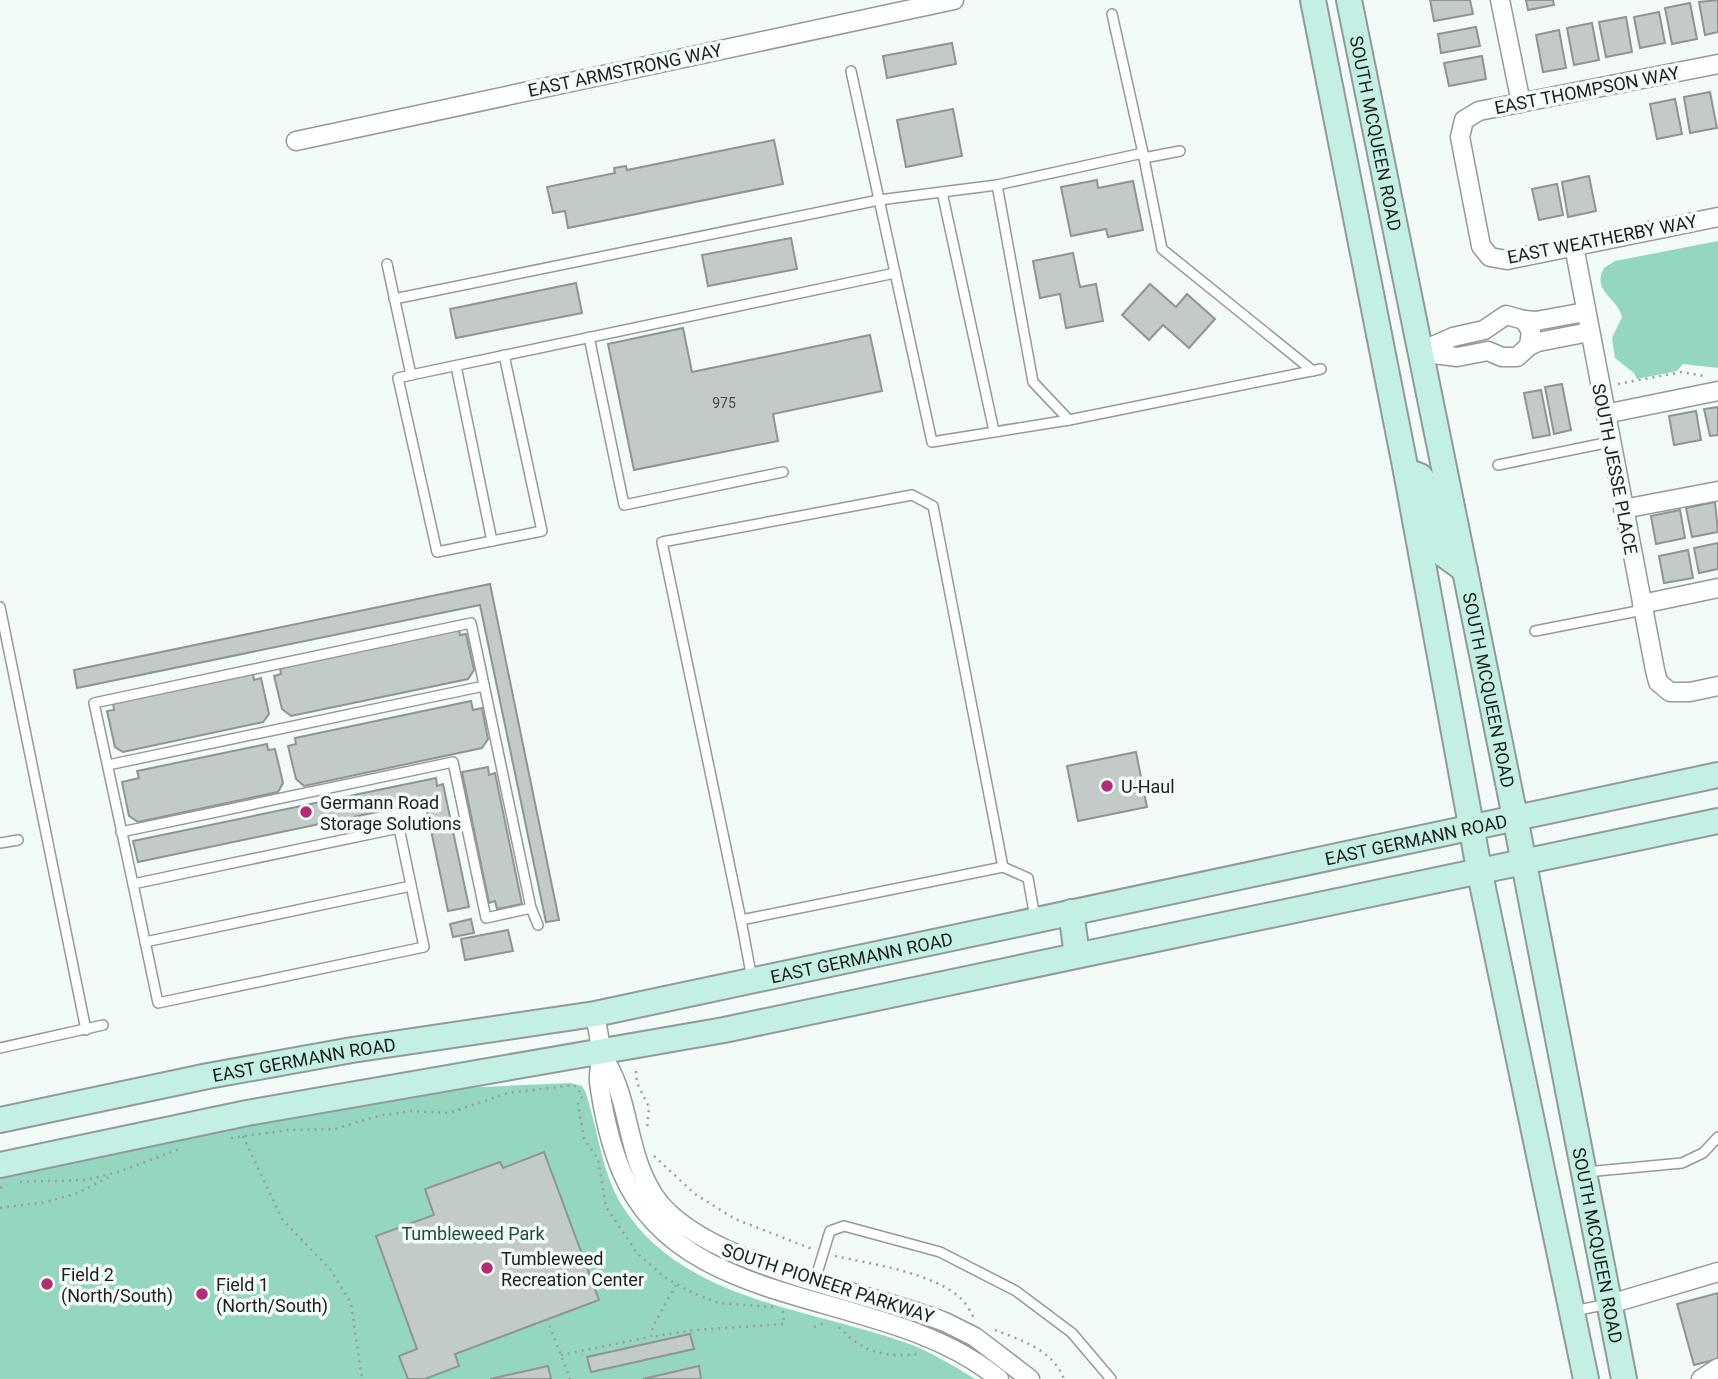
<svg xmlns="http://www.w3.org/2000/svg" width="1718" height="1379" font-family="Roboto,sans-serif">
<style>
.green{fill:#94d6c0}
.building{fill:#c3cbc8;stroke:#8e9593;stroke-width:2}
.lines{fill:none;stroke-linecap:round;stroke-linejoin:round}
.lane-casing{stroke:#939a98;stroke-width:12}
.street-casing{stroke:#939a98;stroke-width:21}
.secondary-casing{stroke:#939a98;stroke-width:28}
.path{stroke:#999f9d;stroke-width:2.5;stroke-dasharray:2 5;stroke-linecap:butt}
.lane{stroke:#fff;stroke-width:9}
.street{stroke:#fff;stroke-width:18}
.secondary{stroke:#c3efe4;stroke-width:24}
.poi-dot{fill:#b12d75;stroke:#f3fbf8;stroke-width:2.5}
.labels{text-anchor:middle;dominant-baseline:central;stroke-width:7;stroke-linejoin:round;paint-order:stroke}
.number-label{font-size:14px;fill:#464a48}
.street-label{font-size:18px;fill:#1d1f1e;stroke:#f3fbf8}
.poi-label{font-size:18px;fill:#1d1f1e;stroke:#f3fbf8;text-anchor:start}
.park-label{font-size:18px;fill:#1d4c3f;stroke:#f3fbf8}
</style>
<rect width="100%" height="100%" fill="#f3fbf8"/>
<g class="green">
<path d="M1718,241V368L1683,364L1677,371L1637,379L1634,373L1615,358L1612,338L1622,317C1618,298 1591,291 1604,268L1615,261Z"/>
<path d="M571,1083L582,1086L585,1091C599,1130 600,1170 623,1207C682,1300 809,1309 904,1342C930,1351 952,1365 975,1379H0V1178L271,1121L460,1088Z"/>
</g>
<g class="building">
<path d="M1430,0H1470L1473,14L1434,21Z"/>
<path d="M1526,0H1553L1554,5L1528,10Z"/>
<path d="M1718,0V32L1705,35L1699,2Z"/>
<path d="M1690,3L1697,39L1672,44L1665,8Z"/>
<path d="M1659,12L1665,43L1640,48L1634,17Z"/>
<path d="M1626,17L1632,52L1606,57L1599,22Z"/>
<path d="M1592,23L1599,60L1574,65L1567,28Z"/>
<path d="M1476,27L1480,46L1441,53L1438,34Z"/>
<path d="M1559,30L1566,68L1543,72L1536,35Z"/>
<path d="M952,43L956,64L887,78L883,56Z"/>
<path d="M1482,56L1486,79L1449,86L1444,63Z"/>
<path d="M1710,92L1717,128L1690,133L1684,97Z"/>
<path d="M1675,99L1682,134L1657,139L1650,104Z"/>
<path d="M953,109L962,156L906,167L897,120Z"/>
<path d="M774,140L783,184L568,228L565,211L553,213L547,187L615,173L614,168L626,166L627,170Z"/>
<path d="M1589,176L1596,211L1568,217L1562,182Z"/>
<path d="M1097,180L1098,188L1133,181L1143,230L1108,237L1106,229L1071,236L1061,187Z"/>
<path d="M1557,184L1563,215L1539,220L1532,189Z"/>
<path d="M791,238L797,269L708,286L702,255Z"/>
<path d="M1073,253L1080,287L1096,284L1103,321L1066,328L1060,294L1040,298L1033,261Z"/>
<path d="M576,283L582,313L456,338L450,309Z"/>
<path d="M1150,284L1176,307L1187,294L1215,319L1189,348L1163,325L1149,340L1122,315Z"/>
<path d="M683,328L692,372L870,335L882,391L773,414L778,441L634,470L608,344Z"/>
<path d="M1562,384L1571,430L1554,434L1545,387Z"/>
<path d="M1541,390L1550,435L1533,438L1524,393Z"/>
<path d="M1718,407V435L1710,436L1704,409Z"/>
<path d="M1696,411L1701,440L1674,445L1669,416Z"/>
<path d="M1715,502L1718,532L1692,537L1686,508Z"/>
<path d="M1680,510L1685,538L1656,544L1651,516Z"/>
<path d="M1718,543V569L1699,573L1694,548Z"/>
<path d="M1688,550L1693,578L1664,583L1659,556Z"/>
<path d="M490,584L559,920L546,922L480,605L77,688L74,670Z"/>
<path d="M459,629L460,635L466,634L474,670L468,679L291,716L282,709L274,676L281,674L280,668Z"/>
<path d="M253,673L254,680L261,678L269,714L263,722L123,752L115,747L107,711L114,710L113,703Z"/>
<path d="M471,701L473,710L482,708L488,739L482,748L304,786L296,779L288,746L296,744L295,738Z"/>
<path d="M267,744L268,750L275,749L283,783L278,792L138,822L129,816L122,782L139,778L137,771Z"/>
<path d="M1136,752L1147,807L1078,821L1067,766Z"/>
<path d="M488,767L489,775L495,773L522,904L497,909L495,901L489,903L462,772Z"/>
<path d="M436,778L437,786L443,784L469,907L448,911L425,802L138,862L133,841Z"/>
<path d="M471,919L474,933L453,937L450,924Z"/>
<path d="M508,930L513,951L465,960L461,939Z"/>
<path d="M544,1152L599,1300L455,1354L459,1366L425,1379H408L399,1356L417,1349L376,1236L434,1215L425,1189L500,1162L503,1168Z"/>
<path d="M1718,1293V1359L1694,1365L1677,1304Z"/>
<path d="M690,1334L694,1349L591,1372L587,1357Z"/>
<path d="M548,1366L551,1379H490Z"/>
<path d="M699,1366L701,1379H643Z"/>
</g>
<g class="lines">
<g class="lane-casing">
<g id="lane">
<path d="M1112,14L1143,153"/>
<path d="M851,71L932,442L1069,420L1321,369"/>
<path d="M1144,158L1180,151"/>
<path d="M997,185L1033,382L1069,420"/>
<path d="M942,192L994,431"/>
<path d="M387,264L411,375L895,273"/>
<path d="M394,299L879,200L997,185L1143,153L1162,249L1313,371"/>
<path d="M589,337L624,505L783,472"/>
<path d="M456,366L492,541"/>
<path d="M411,375L398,378L437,552L542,531L504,355"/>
<path d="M1498,465L1610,442"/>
<path d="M0,607L86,1030"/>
<path d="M1535,631L1643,610"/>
<path d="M108,765L484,686"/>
<path d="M399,828L424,947L158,1003L133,884Z"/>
<path d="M121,832L453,762L486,918L531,908L471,623L94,703L133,884"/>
<path d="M0,843L18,840"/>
<path d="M531,908L538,925"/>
<path d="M741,920L662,542L912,495L933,506L1003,867"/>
<path d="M145,942L411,886"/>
<path d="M752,979L741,920L1003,867L1028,878L1035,918"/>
<path d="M0,1048L103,1025"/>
<path d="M1586,1172L1682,1163L1703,1153L1718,1137"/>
<path d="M815,1280L830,1231L844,1226L940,1252L1016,1291L1072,1333L1111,1379"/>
<path d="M1574,1311L1608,1304"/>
</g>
</g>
<g class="street-casing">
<g id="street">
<path d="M1500,0L1521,103"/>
<path d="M1718,64L1479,111L1464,120L1460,137L1481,246L1490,257L1507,260L1718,217"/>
<path d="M296,141L954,0"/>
<path d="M1574,246L1655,670L1658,682L1670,692H1690L1718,686"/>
<path d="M1506,315L1524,320L1531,331L1529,346L1517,357H1502L1488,351L1457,357L1419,352L1453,337L1484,330Z"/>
<path d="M1524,320L1536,321L1585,312"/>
<path d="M1529,346L1538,342L1589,332"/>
<path d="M1605,414L1718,391"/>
<path d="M1623,509L1718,491"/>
<path d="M1642,604L1718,588"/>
<path d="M595,1014C597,1027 601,1042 601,1056C601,1065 598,1073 599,1082C603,1111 610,1143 621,1170C681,1317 887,1285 999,1379"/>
<path d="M601,1054C632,1098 624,1151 655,1197C703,1266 866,1290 945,1322L975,1337L1030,1379"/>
<path d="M1610,1304L1718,1272"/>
<path d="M1701,1379L1718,1368"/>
</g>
</g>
<g class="secondary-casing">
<g id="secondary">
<path d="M1313,0L1406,471L1479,869L1586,1379"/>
<path id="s1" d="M1349,0L1515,817L1624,1379"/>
<path d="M1406,471L1420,476L1426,484L1443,554L1465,570"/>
<path d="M1071,912L1077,955"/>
<path id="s2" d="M0,1120L208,1076L352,1050L595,1014L1718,775"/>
<path d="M0,1165L247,1113L724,1030L1718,821"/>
</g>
</g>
<g class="path">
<path d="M1618,384L1682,372L1704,376"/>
<path d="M636,1071L637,1083L649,1107L647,1130"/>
<path d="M243,1136L282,1219L330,1269L351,1303L362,1379"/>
<path d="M231,1138L288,1130L335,1129L378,1116L412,1111L449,1113L508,1093L573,1085L578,1088L582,1097L578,1104L584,1139L598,1159L606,1207L637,1253L664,1277L693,1293L718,1303L774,1307"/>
<path d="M654,1156L695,1194L735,1219L812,1249"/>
<path d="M20,1182L86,1180L118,1172L180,1149"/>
<path d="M0,1188L7,1185"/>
<path d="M0,1208L46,1202L78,1193L113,1175"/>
<path d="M835,1256C871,1264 929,1272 958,1296C965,1301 970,1311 974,1318"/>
<path d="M676,1285L653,1326L651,1337L694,1330L784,1324L783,1310"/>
<path d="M547,1319L570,1379"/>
<path d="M814,1327L827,1322"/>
<path d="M839,1327C862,1353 887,1358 920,1354"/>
<path d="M995,1330C1021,1340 1053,1350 1064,1379"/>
<path d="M561,1355L650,1337"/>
</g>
<use href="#lane" class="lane"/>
<use href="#street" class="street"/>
<use href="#secondary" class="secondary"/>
</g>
<g class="poi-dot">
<circle cx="1107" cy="786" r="7"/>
<circle cx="306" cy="812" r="7"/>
<circle cx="487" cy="1268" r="7"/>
<circle cx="47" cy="1284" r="7"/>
<circle cx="202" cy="1294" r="7"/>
</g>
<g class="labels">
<g class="number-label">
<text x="724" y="403">975</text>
</g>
<g class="street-label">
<text transform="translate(625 70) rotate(-12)">EAST ARMSTRONG WAY</text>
<text transform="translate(1587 90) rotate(-11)">EAST THOMPSON WAY</text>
<text stroke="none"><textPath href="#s1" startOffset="136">SOUTH MCQUEEN ROAD</textPath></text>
<text transform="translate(1602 239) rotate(-11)">EAST WEATHERBY WAY</text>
<text transform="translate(1615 469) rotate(79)">SOUTH JESSE PLACE</text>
<text stroke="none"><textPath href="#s1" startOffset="704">SOUTH MCQUEEN ROAD</textPath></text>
<text stroke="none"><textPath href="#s2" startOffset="1444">EAST GERMANN ROAD</textPath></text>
<text stroke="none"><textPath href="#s2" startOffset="877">EAST GERMANN ROAD</textPath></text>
<text stroke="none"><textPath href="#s2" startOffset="310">EAST GERMANN ROAD</textPath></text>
<text stroke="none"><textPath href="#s1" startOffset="1270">SOUTH MCQUEEN ROAD</textPath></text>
<text transform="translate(828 1283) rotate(18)">SOUTH PIONEER PARKWAY</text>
</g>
<g class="poi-label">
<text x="1121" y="786">U-Haul</text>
<text x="320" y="802">Germann Road<tspan x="320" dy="21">Storage Solutions</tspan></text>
<text x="501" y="1258">Tumbleweed<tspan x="501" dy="21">Recreation Center</tspan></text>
<text x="61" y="1274">Field 2<tspan x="61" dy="21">(North/South)</tspan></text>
<text x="216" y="1284">Field 1<tspan x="216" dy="21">(North/South)</tspan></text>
</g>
<g class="park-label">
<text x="473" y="1233">Tumbleweed Park</text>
</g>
</g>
</svg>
